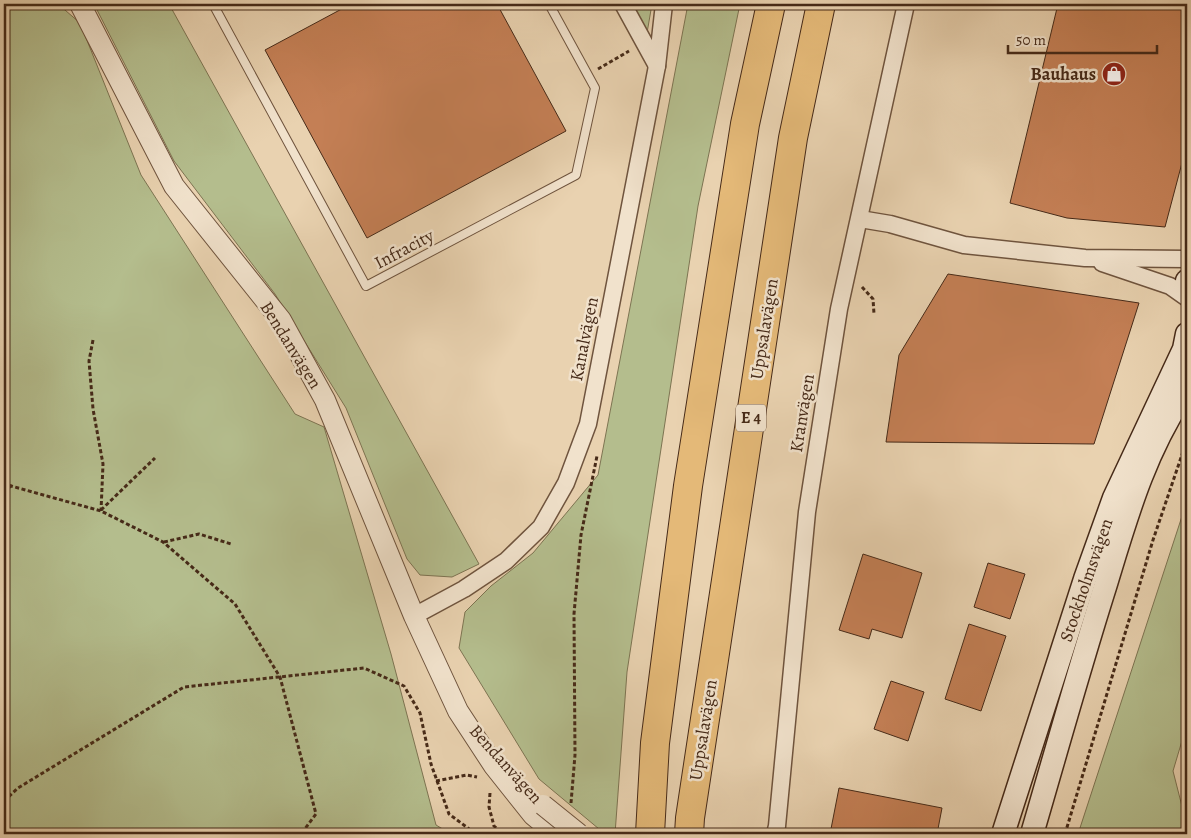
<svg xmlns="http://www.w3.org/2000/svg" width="1191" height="838" font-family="Alegreya,serif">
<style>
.green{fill:#b4bd8d;stroke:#7d7452}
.building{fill:#c47f55;stroke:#462a18}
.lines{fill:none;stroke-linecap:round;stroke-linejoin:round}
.service-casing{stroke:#6f543e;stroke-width:10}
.minor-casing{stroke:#6f543e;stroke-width:19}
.tertiary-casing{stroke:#6f543e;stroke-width:22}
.secondary-casing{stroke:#462a18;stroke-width:25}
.motorway-casing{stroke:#462a18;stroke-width:30}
.path{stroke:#462a18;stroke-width:3;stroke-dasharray:4 2.5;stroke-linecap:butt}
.service{stroke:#f1e2cc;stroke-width:8}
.minor{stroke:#f1e2cc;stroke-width:16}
.tertiary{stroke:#f1e2cc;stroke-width:20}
.secondary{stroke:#f1e2cc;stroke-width:22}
.motorway{stroke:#e4b978;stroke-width:28}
.tertiary-bridge-casing{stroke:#6f543e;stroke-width:22;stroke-linecap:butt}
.tertiary-bridge{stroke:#f1e2cc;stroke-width:20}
.labels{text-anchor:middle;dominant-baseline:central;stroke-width:5;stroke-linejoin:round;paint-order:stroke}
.shield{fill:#f1e2cc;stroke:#79614e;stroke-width:1}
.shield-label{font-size:16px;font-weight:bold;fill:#462a18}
.poi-label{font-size:18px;font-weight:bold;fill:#462a18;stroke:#f1e2cc;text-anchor:end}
.street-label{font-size:18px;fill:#462a18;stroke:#f1e2cc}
</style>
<rect width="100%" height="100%" fill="#e9d2b0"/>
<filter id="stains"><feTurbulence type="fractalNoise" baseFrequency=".004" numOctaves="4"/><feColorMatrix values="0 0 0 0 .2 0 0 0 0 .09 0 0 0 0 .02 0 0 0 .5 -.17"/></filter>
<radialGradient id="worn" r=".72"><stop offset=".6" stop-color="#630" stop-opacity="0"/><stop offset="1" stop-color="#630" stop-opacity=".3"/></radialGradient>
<g class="green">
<path d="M4,4H58L80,23L141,175L295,414L324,427L391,654L436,825L451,834H4Z"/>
<path d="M94,4H169L479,564L452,577L420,575L407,559L346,408L275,294L174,161Z"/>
<path d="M631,4H652L647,33Z"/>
<path d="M688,4H740L698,206L627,672L615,834H605L539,779L459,648L465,612L491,586L533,553L598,475Z"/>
<path d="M1187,501V724L1173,771L1187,826V834H1078Z"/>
</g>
<g class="building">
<path d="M351,4H497L566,131L367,238L265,50Z"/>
<path d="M1058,4H1187V144L1165,227L1067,218L1010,203Z"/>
<path d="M948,274L1139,303L1094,444L886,442L899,355Z"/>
<path d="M863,554L922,573L902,638L872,629L869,639L839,630Z"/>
<path d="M988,563L1025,574L1010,619L974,607Z"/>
<path d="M969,624L1006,636L981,711L945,699Z"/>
<path d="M891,681L924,692L908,741L874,729Z"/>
<path d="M839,788L942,808L937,834H830Z"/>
</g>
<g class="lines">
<g class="service-casing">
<path id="service" d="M213,4L366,286L576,175L595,88L549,4"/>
</g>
<g class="minor-casing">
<g id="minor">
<path d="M623,4L657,66"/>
<path d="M860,219L890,224L964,245L1085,258L1187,259"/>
<path d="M1102,263L1170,286L1187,298"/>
<path d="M414,616L464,589L506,561L541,527L566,483L588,424L657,66L664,4"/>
<path d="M775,834L777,826L807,512L839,309L906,4"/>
</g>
</g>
<g class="tertiary-casing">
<path id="tertiary" d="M80,4L174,186L281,320L325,400L414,616L458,711L494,766L533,815L556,834"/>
</g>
<g class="secondary-casing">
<g id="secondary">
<path d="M1187,281V284"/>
<path d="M1003,834L1085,579L1114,498L1184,349L1187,334"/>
<path d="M1032,834C1056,752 1079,669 1105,587C1126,518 1145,449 1187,389"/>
</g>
</g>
<g class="motorway-casing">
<g id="motorway">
<path d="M650,834L655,743L688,486L745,124L771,4"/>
<path d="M689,834L690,818L793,138L821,4"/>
</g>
</g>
<g class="path">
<path d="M598,69L629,51"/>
<path d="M862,287L873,299L874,314"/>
<path d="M93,340L89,361L93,409L103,464L101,511"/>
<path d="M4,482L11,486"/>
<path d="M4,491L11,486L101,511L163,542L235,604L280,677L316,814L301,834"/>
<path d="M101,510L155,458"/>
<path d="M164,542L199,534L231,544"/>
<path d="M436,781L467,775L477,777"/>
<path d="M490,793L489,807L494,826L503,834"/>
<path d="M4,801L18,788L184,687L364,668L404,686L420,713L431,764L449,814L476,834"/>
<path d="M571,803L575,755L574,614L581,535L597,456"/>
<path d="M1065,834L1153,540L1187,440"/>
</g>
<use href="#service" class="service"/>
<use href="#minor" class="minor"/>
<use href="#tertiary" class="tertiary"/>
<use href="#secondary" class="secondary"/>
<use href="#motorway" class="motorway"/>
<g class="tertiary-bridge-casing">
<path id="tertiary-bridge" d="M543,805L579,834"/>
</g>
<use href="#tertiary-bridge" class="tertiary-bridge"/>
</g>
<defs>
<g id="shop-disc" transform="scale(1.25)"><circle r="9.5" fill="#8f2418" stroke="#f1e2cc"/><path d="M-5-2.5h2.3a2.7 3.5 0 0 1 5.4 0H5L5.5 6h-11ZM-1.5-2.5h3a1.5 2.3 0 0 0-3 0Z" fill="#fff"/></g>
</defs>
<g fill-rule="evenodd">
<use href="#shop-disc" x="1114" y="74"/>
</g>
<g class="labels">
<rect class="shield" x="736" y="404.5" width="30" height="27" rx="4"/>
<g class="shield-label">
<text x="751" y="418">E 4</text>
</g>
<g class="poi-label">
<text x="1096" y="74">Bauhaus</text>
</g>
<g class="street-label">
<text transform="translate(404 249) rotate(-28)">Infracity</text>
<text transform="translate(764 329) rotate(-81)">Uppsalavägen</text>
<text transform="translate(584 339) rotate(-79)">Kanalvägen</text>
<text transform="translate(291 345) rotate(58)">Bendanvägen</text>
<text transform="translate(802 413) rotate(-81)">Kranvägen</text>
<text transform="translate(1086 580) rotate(-71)">Stockholmsvägen</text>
<text transform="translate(703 730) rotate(-81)">Uppsalavägen</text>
<text transform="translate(506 764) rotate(48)">Bendanvägen</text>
</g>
</g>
<rect width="1191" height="838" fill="none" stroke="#e9d2b0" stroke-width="20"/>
<rect x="5" y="5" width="1181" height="828" fill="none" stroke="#462a18" stroke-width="2.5"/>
<rect x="10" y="10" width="1171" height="818" fill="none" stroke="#462a18"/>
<path d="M1008 45v8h149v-8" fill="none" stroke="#462a18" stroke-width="2.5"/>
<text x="1016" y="45" font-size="15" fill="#462a18" stroke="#f1e2cc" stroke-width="4" paint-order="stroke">50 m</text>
<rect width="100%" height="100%" filter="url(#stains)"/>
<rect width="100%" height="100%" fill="url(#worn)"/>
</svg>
